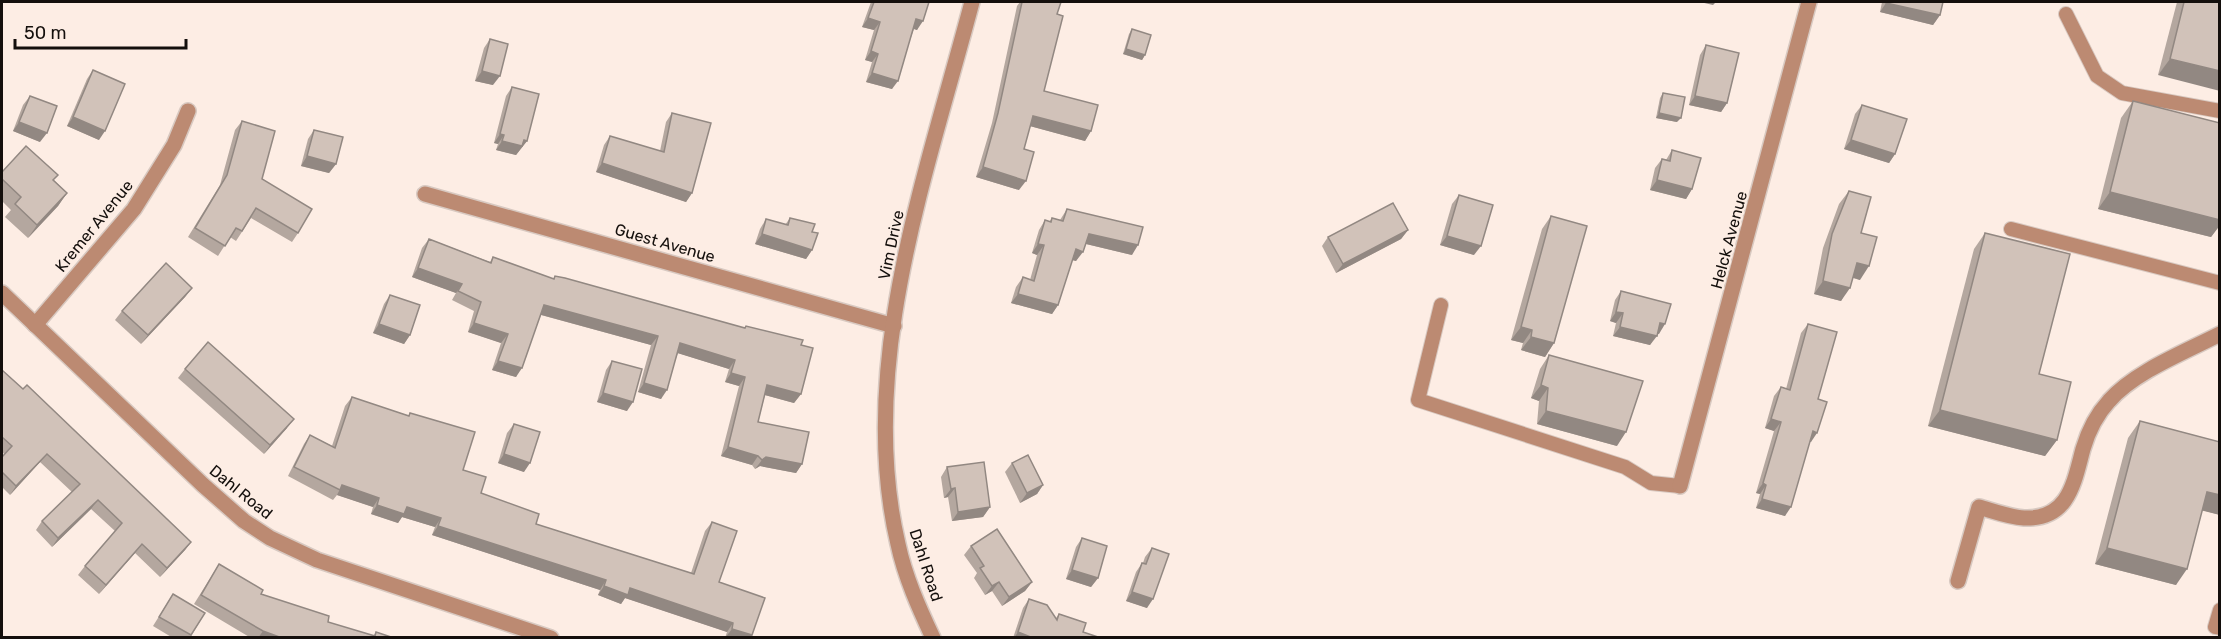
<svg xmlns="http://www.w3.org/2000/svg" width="2221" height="639" font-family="Rubik,sans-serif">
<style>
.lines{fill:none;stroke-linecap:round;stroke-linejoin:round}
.service-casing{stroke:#d8c9c1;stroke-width:16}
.minor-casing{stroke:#d8c9c1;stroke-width:18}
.service{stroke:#bc8a72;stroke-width:14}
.minor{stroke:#bc8a72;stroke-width:15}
.wall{fill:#b4a79f}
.shaded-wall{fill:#928882}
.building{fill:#d1c2b9;stroke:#928882;stroke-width:1.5}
.labels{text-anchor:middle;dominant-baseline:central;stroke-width:4.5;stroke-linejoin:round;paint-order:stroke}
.street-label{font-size:16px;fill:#140f0c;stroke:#fdede4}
</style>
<rect width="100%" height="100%" fill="#fdede4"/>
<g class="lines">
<g class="service-casing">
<g id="service">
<path d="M2066,14L2097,76L2122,93L2220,111"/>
<path d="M2011,229L2220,283"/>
<path d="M1441,305L1418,400L1625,467L1651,483L1680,486"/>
<path d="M2220,610L2215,627L2220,628"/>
</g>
</g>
<g class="minor-casing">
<g id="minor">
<path d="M425,194L894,326"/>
<path d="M2,293L203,485L244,521L270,538L317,560L551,638"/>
<path d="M35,325L134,209L174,145L188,111"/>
<path d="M1680,486L1809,2"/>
<path d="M1958,581L1979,507C1993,511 2009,517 2024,518C2069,520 2074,482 2083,449C2088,432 2097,414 2109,401C2134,372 2185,352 2220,334"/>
<path d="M933,638C919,608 905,577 898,544C856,366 927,173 972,2"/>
</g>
</g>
<use href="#service" class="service"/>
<use href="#minor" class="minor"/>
</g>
<g class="wall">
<path d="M869,2H929L917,30L914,29L892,89L866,82L872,62L865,60L874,30L862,27L871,2Z"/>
<path d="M1020,2H1061L1057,14L1044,91L1091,131L1085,141L1030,126L1024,149L1019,190L976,177L992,123L1017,6Z"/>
<path d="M1882,2H1943L1940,15L1933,25L1880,12Z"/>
<path d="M2177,2H2220L2158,75Z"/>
<path d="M1132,29L1145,55L1142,60L1123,54L1129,34Z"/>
<path d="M490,39L493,85L475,81L484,48Z"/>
<path d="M1706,45L1727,103L1721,112L1689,105L1700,55Z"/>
<path d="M93,70L99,140L67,126L87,79Z"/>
<path d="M512,87L527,141L516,155L496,150L498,144L494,143L506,96Z"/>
<path d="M1663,93L1677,122L1656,118L1660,98Z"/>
<path d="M30,96L40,142L13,131L23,105Z"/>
<path d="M2133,101L2220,123V225L2211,237L2098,209L2121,118Z"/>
<path d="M1862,105L1895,154L1889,163L1844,149L1855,114Z"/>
<path d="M672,113L692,193L686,202L596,172L604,145L610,136L660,151L666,122Z"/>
<path d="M242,121L262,179L298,233L292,242L251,218L236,241L230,237L218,256L188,237L220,185L235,130Z"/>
<path d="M314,130L336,164L329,173L301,166L308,139Z"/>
<path d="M1672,150L1692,189L1686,199L1650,190L1655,168L1662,159L1666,160Z"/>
<path d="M2,172L54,180L67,193L58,206L28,238L5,217L11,210L2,201Z"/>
<path d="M1849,191L1861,233L1860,280L1853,278L1841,301L1814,294L1823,248L1839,204Z"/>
<path d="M1459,195L1474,255L1440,245L1452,204Z"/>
<path d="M1067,209L1132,255L1086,244L1076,261L1072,260L1058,305L1052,314L1011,303L1016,287L1023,277L1030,280L1037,255L1032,253L1039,230L1045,220L1049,222L1052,218L1060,220Z"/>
<path d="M1551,216L1554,343L1545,357L1521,350L1523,343L1511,340L1542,229Z"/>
<path d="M790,218L812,232V250L806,259L755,244L760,229L766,219L785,225Z"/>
<path d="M1408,230L1401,239L1336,273L1322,246L1328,237Z"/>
<path d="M1985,233L2039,374L2057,440L2045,456L1928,426L1974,249Z"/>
<path d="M429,239L490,262L493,257L553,279L555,276L744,328L746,326L801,345V394L794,403L765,395L758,422L802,464L796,473L760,466L755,469L752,465L721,456L739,386L725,382L729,369L678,353L661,399L638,392L651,345L541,315L516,377L492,370L501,343L468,332L474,311L452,300L456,293L412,277L422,248Z"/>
<path d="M192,288L185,297L141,344L115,320L122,311Z"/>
<path d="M1621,291L1659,334L1657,333L1650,345L1613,336L1616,323L1610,321L1615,300Z"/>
<path d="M390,295L410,335L404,344L373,333L384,304Z"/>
<path d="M1808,324L1818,399L1811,442H1810L1785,516L1756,508L1760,494L1756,493L1774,431L1765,428L1774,396L1781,387L1786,389L1801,333Z"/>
<path d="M1549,355L1617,446L1537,424L1539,401L1531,398L1540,369Z"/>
<path d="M612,361L627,411L597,402L606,370Z"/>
<path d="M185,369L287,428L264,454L178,378Z"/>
<path d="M2,370L191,542L185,550L160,577L135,553L99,594L78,575L85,566L115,531L91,509L52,547L36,530L42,521L72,492L40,462L10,495L2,487V457L4,454L2,451Z"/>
<path d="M352,397L409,416L410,413L463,470L481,493L536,524L691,573L705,531L712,522L719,582L752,635L751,638H725L727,632L625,598L621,604L598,595L600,590L432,535L435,527L402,517L398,523L371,514L373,507L337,495L333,500L288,476L304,444L310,435L332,446L345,406Z"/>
<path d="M2140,421L2220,442V515L2202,510L2176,585L2095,564L2128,438Z"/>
<path d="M514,424L524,472L498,463L507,433Z"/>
<path d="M1012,463L1043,485L1037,494L1020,503L1005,472Z"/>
<path d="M947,467L990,507L983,517L952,521L948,497L944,498L941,477Z"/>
<path d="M1082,538L1098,578L1091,587L1066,579L1076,547Z"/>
<path d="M971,546L1032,582L1025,591L1002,606L992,591L985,595L974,578L977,573L964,555Z"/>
<path d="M1152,548L1147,608L1126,601L1136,572L1142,563H1143L1145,557Z"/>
<path d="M219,564L261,594L328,622L373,636L376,632L394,638H251L194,604Z"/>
<path d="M173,594L205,613L190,638H173L153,626Z"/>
<path d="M1029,599L1056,618L1059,614L1083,632L1101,638H1013L1023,608Z"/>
</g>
<g class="shaded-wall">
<path d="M1700,2H1716L1713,5Z"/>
<path d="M1886,3L1940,15L1933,25L1880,12Z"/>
<path d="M868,18L880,22L874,30L862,27Z"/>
<path d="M916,19L923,21L917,30L911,28Z"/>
<path d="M1126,49L1145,55L1142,60L1123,54Z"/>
<path d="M871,51L878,54L872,62L865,60Z"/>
<path d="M2170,59L2220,71V91L2158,75Z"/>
<path d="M482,71L500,76L493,85L475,81Z"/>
<path d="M872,73L898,81L892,89L866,82Z"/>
<path d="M1695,96L1727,103L1721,112L1689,105Z"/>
<path d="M1659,113L1681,118L1677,122L1656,118Z"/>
<path d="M1033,116L1091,131L1085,141L1026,125Z"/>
<path d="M73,117L105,131L99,140L67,126Z"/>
<path d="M19,122L47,133L40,142L13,131Z"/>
<path d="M500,134L504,135L498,144L494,143Z"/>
<path d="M524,140L527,141L516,155L496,150L502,141Z"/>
<path d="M1851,140L1895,154L1889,163L1844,149Z"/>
<path d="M307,156L336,164L329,173L301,166Z"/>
<path d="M602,163L692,193L686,202L596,172Z"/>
<path d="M983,167L1026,181L1019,190L976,177Z"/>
<path d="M1657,180L1692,189L1686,199L1650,190Z"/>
<path d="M2110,192L2220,220V225L2211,237L2098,209Z"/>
<path d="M67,193L58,206L28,238L37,225Z"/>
<path d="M1408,230L1401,239L1336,273L1343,264Z"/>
<path d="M762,234L812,250L806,259L755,244Z"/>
<path d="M1089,234L1138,245L1132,255L1082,243Z"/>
<path d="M1447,236L1481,246L1474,255L1440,245Z"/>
<path d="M1038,244L1044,245L1037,255L1032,253Z"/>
<path d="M1076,249L1083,252L1076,261L1069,259Z"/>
<path d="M1857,263L1869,266L1860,280L1848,276Z"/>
<path d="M418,268L462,284L456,293L412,277Z"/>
<path d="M1823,281L1850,288L1841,301L1814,294Z"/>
<path d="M192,288L185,297L141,344L148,335Z"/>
<path d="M1018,294L1058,305L1052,314L1011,303Z"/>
<path d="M544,305L658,336L651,345L538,314Z"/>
<path d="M1616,312L1623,313L1616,323L1610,321Z"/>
<path d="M474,323L508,334L501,343L468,332Z"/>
<path d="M1660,323L1665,324L1659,334L1653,333Z"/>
<path d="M379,324L410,335L404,344L373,333Z"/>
<path d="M1521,327L1532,330L1523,343L1511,340Z"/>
<path d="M1620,327L1657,336L1650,345L1613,336Z"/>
<path d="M1531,337L1554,343L1545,357L1521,350Z"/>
<path d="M680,343L735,360L729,369L674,352Z"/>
<path d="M498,361L522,368L516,377L492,370Z"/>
<path d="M731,373L745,377L739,386L725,382Z"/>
<path d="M644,383L667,390L661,399L638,392Z"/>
<path d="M767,385L801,394L794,403L761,394Z"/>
<path d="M1541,385L1548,388L1539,401L1531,398Z"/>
<path d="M603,393L633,402L627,411L597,402Z"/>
<path d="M1940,410L2057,440L2045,456L1928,426Z"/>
<path d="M1546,411L1626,432L1617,446L1537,424Z"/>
<path d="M294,419L287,428L264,454L270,445Z"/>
<path d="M1771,419L1781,422L1774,431L1765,428Z"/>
<path d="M1813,431L1817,433L1811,442L1806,441Z"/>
<path d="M728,447L758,456L752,465L721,456Z"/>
<path d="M47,454L40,462L10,495L16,486Z"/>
<path d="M504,454L530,463L524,472L498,463Z"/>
<path d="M766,457L802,464L796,473L760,466L755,469L762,460Z"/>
<path d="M1763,483L1766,485L1760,494L1756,493Z"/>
<path d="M342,485L379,498L373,507L337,495Z"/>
<path d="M1043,485L1037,494L1020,503L1027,493Z"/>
<path d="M955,488L948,497L944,498L951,489Z"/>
<path d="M2207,492L2220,495V515L2196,509Z"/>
<path d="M1762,499L1791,507L1785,516L1756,508Z"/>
<path d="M98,500L91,509L52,547L58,538Z"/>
<path d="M377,505L407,507L441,518L435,527L402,517L398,523L371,514Z"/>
<path d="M990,507L983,517L952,521L958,512Z"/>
<path d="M438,526L606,580L600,590L432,535Z"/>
<path d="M191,542L185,550L160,577L167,568Z"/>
<path d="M142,544L135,553L99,594L106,585Z"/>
<path d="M2107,548L2187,569L2176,585L2095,564Z"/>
<path d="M1072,570L1098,578L1091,587L1066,579Z"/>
<path d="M999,582L992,591L985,595L992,586Z"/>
<path d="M1032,582L1025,591L1002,606L1009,597Z"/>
<path d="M604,586L630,588L733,623L727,632L625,598L621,604L598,595Z"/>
<path d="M1132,592L1153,599L1147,608L1126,601Z"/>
<path d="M732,629L752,635L751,638H725Z"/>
<path d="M263,631L282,638H258Z"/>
<path d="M1018,632L1033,638H1014Z"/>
</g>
<g class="building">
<path d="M874,2H929L923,21L916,19L898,81L872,73L878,54L871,51L880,22L868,18Z"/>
<path d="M1022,2H1061L1057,14L1063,16L1044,91L1098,105L1091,131L1033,116L1024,149L1034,152L1026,181L983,167L998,113Z"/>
<path d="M2184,2H2220V71L2170,59Z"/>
<path d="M1886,3V2H1943L1940,15Z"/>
<path d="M1132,29L1151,35L1145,55L1126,49Z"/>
<path d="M490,39L508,44L500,76L482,71Z"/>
<path d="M1706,45L1739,53L1727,103L1695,96Z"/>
<path d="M93,70L125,84L105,131L73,117Z"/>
<path d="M512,87L539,94L527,141L524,140L522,146L502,141L504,135L500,134Z"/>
<path d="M1663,93L1685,97L1681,118L1659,113Z"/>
<path d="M30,96L57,106L47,133L19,122Z"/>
<path d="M2133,101L2220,123V220L2110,192Z"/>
<path d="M1862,105L1907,119L1895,154L1851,140Z"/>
<path d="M672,113L711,123L692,193L602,163L610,136L664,152Z"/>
<path d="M242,121L275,131L262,179L312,209L298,233L256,208L242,231L236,228L225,246L195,228L227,175Z"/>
<path d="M314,130L343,137L336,164L307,156Z"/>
<path d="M26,146L58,175L53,180L67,193L37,225L15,204L21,197L2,179V172Z"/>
<path d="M1672,150L1701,158L1692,189L1657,180L1662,159L1670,161Z"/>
<path d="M1849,191L1871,197L1861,233L1877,237L1869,266L1857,263L1850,288L1823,281L1832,234Z"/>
<path d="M1459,195L1493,205L1481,246L1447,236Z"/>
<path d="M1393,203L1408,230L1343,264L1328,237Z"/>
<path d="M1067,209L1143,227L1138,245L1089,234L1083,252L1076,249L1058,305L1018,294L1023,277L1034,281L1044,245L1038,244L1045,220L1051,222L1052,218L1063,221Z"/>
<path d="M1551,216L1587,226L1554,343L1531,337L1532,330L1521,327Z"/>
<path d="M790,218L815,224L812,232L818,233L812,250L762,234L766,219L788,225Z"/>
<path d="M1985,233L2070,254L2039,374L2071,382L2057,440L1940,410Z"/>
<path d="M429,239L491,263L493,257L554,279L555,276L565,278L745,328L746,326L803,340L801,345L813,348L801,394L767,385L758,422L809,432L802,464L766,457L762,460L758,456L728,447L745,377L731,373L735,360L680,343L667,390L644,383L658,336L544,305L522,368L498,361L508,334L474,323L481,302L458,291L462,284L418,268Z"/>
<path d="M166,263L192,288L148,335L122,311Z"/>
<path d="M1621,291L1671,304L1665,324L1660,323L1657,336L1620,327L1623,313L1616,312Z"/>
<path d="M390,295L420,305L410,335L379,324Z"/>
<path d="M1808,324L1837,332L1818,399L1827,402L1817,433L1813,431L1791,507L1762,499L1766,485L1763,483L1781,422L1771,419L1781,387L1790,390Z"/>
<path d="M208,342L294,419L270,445L185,369Z"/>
<path d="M1549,355L1643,381L1626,432L1546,411L1548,388L1541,385Z"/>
<path d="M612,361L642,369L633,402L603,393Z"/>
<path d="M2,370L23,389L27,385L191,542L167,568L142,544L106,585L85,566L122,523L98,500L58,538L42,521L80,484L47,454L16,486L2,472V457L12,446L2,437Z"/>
<path d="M352,397L409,416L410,413L475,432L463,470L486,477L481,493L539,514L536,524L694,574L712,522L737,531L719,582L765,598L752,635L732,629L733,623L630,588L628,595L604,586L606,580L438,526L441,518L407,507L404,514L377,505L379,498L342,485L340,490L294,467L310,435L335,448Z"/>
<path d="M2140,421L2220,442V495L2207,492L2187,569L2107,548Z"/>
<path d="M514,424L540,432L530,463L504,454Z"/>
<path d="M1028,455L1043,485L1027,493L1012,463Z"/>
<path d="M984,462L990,507L958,512L955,488L951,489L947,467Z"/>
<path d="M997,529L1032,582L1009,597L999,582L992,586L980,568L984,566L971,546Z"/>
<path d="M1082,538L1107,546L1098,578L1072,570Z"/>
<path d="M1152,548L1169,554L1153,599L1132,592L1142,563L1146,564Z"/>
<path d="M219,564L263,590L261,594L329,616L328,622L375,636L376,632L394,638H282L263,631L201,595Z"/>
<path d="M173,594L205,613L191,635L159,617Z"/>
<path d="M1029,599L1047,605L1057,620L1059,614L1086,623L1083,632L1101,638H1033L1018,632Z"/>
</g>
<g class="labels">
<g class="street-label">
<text transform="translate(94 226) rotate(-51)">Kremer Avenue</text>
<text transform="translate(1729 240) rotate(-75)">Helck Avenue</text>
<text transform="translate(665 243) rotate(16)">Guest Avenue</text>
<text transform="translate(891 245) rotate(-78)">Vim Drive</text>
<text transform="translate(241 492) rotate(39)">Dahl Road</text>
<text transform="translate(926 565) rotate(72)">Dahl Road</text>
</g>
</g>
<rect width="2221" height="639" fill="none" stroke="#140f0c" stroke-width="6"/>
<path d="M15 39v9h171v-9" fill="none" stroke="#140f0c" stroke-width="3"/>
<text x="24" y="39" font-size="18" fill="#140f0c" stroke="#fdede4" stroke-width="4.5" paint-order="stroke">50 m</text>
</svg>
